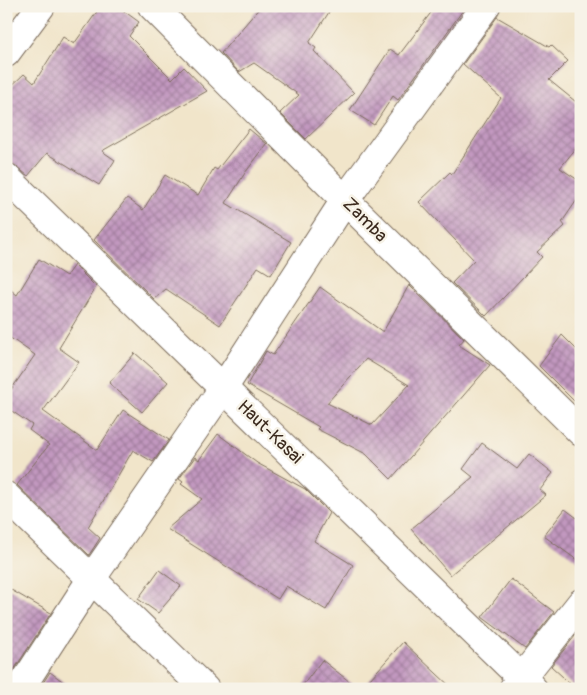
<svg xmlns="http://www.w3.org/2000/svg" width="587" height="695" font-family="Pangolin,sans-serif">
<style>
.building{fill:url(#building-cross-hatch);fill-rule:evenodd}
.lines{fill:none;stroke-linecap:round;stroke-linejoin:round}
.minor-casing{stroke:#7b6b5a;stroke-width:30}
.minor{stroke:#fff;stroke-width:28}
.labels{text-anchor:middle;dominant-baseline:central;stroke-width:5;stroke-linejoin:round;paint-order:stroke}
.street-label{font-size:18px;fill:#3b2a1e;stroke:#f7f3e8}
</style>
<defs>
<pattern id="building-cross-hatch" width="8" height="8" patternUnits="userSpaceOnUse" patternTransform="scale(1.25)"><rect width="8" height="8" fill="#c298c0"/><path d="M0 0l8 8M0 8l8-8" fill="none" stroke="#9f7c9b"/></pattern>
</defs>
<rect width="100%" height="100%" fill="#f7f3e8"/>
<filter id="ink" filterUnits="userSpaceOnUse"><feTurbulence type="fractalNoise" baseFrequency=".02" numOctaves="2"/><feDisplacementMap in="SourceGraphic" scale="10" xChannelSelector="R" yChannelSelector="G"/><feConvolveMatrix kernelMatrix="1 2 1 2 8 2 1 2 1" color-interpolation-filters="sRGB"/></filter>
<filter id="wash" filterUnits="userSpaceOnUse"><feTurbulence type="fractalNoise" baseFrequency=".0096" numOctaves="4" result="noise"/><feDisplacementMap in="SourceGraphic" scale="20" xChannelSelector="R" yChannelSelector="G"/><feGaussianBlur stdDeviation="1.12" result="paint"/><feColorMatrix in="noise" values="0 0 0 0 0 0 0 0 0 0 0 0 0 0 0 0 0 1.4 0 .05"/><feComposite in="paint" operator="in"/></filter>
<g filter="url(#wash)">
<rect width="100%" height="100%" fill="#f1e5ca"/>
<g id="blocks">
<g class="building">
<path d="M101,6H117L139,22L129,36L172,79L184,67L207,91L102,151L115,160L99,185L47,153L28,176L16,166L6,162V91L24,74L34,83L63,37L74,44Z"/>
<path d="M261,6H333L309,43L316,48L314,51L354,93L306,139L280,113L299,95L254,63L239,72L221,53Z"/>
<path d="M436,6H466L398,100L393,96L374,125L350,110L390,49L399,55Z"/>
<path d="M497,17L549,47L551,45L568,61L549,80L581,106V142L560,168L581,182V194L562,222L565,226L537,252L542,257L486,316L452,283L474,260L419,202L450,172L452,174L501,98L463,64Z"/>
<path d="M249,129L267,144L245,173L226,203L291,242L271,275L258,267L220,325L166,289L154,299L94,240L127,198L143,210L165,175L198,195L214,168L217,170Z"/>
<path d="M39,259L66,276L74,265L96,287L59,348L79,362L43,411L97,450L123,410L169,440L153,462L133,450L88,527L100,538L89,555L17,485L49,445L29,430L32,425L6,407V397L35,355L6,335V286L17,295Z"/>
<path d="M409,285L464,339L459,345L490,365L391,479L366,454L317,429L319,427L247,385L266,351L273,355L320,287L383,332ZM366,359L409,385L372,425L327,403Z"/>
<path d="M562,335L581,354V408L539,366Z"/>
<path d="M135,353L168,382L142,412L109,383Z"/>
<path d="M218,434L257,463L305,489L329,513L314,541L353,565L326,610L286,586L278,599L167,529L202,499L181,484L183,482L179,479L195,457L199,460Z"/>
<path d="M482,443L517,469L529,454L553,473L540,490L546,495L450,575L411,529L473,477L463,469Z"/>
<path d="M565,509L581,521V563L544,536Z"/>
<path d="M159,570L181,586L158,613L138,599Z"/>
<path d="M511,579L554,612L525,649L482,617Z"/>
<path d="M6,587L51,613L6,682Z"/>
<path d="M579,631L581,633V689H576L551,666Z"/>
<path d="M403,642L453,689H361Z"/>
<path d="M322,660L359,689H300Z"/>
<path d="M50,672L73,689H39Z"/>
</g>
</g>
</g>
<g filter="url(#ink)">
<use href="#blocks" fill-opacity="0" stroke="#7b6b5a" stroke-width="1"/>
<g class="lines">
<g class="minor-casing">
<g id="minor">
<path d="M152,6L345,200L581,432"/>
<path d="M6,53L41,6"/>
<path d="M6,177L533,689"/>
<path d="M6,496L205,689"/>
<path d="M20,689L92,578L224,387L345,200L486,6"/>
<path d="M513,689L581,603"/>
</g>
</g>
<use href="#minor" class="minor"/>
</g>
</g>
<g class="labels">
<g class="street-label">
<text transform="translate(365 220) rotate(45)">Zamba</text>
<text transform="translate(270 432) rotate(44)">Haut-Kasai</text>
</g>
</g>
<rect width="587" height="695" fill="none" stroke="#f7f3e8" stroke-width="25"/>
</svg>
